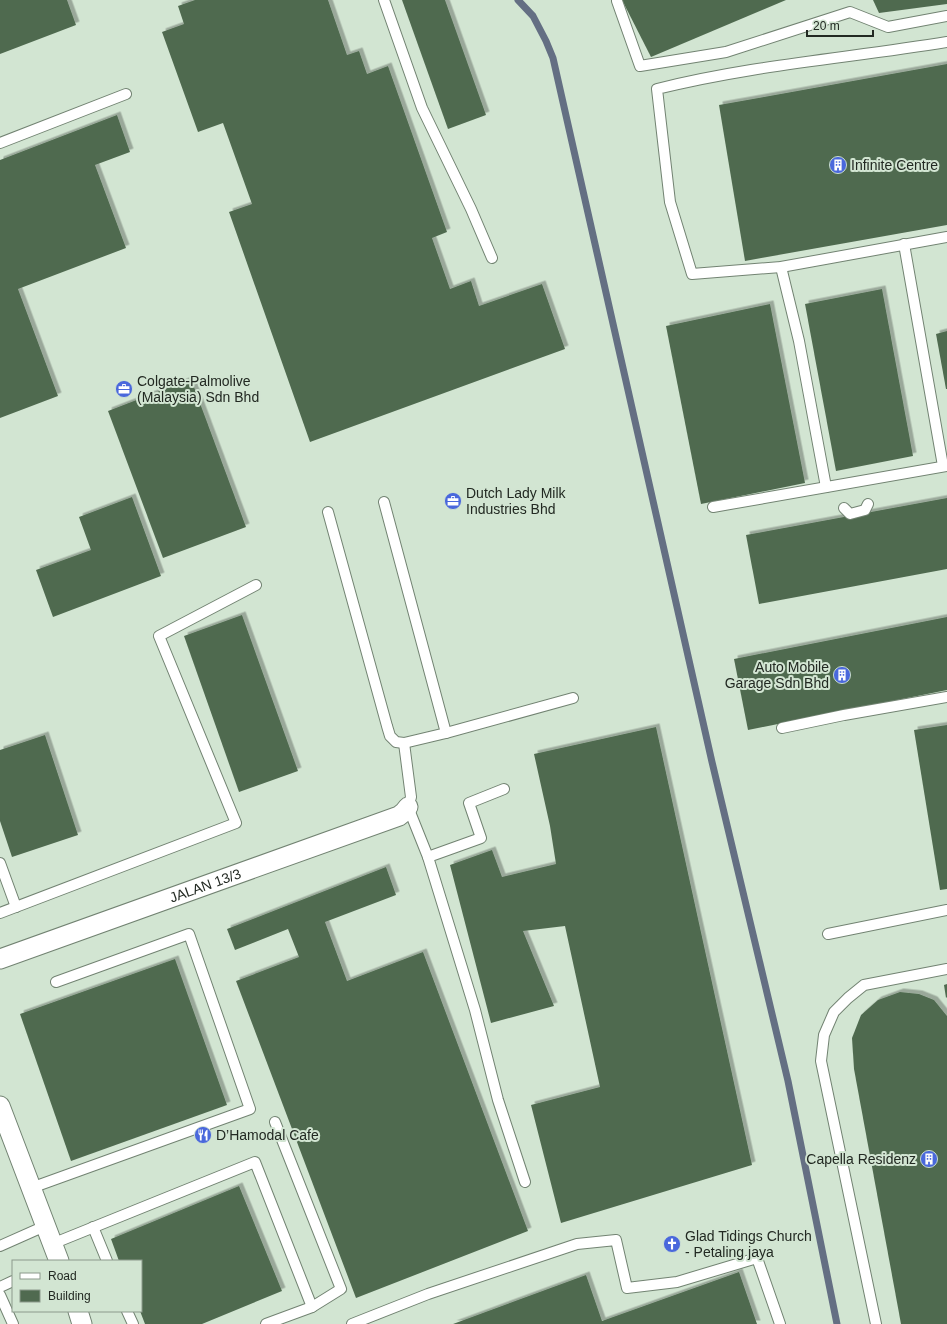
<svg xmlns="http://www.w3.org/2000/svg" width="947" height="1324" font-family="Helvetica,sans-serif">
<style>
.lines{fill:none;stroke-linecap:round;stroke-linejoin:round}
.stream{stroke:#646f83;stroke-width:7}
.building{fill:#506a50;filter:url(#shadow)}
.service-casing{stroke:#728372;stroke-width:12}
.minor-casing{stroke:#728372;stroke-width:21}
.service{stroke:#fff;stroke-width:10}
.minor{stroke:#fff;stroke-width:19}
.labels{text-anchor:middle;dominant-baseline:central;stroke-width:4;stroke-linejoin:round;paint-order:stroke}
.poi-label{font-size:14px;fill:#222922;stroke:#d2e5d2;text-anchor:start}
.street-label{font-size:14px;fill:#222922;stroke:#d2e5d2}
</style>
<defs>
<filter id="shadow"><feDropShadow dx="3.5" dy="-3.5" stdDeviation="0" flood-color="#0004"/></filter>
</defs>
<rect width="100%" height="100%" fill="#d2e5d2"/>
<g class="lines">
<path class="stream" d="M518,0L533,16L546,41L553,58L712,762L788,1081L837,1324"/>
</g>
<g class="building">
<path d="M0,0H67L76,25L0,54Z"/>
<path d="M195,0H328L347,55L359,51L367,74L388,66L447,232L432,238L450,289L471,281L479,306L542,284L565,349L310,442L229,212L252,204L223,123L198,132L162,32L184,24L178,6Z"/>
<path d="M402,0H445L486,115L448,129Z"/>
<path d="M622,0H786L651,57Z"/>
<path d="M873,0H947V4L879,13Z"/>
<path d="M947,64V225L745,261L719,105Z"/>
<path d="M117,115L130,152L95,165L126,248L18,289L58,396L0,418V160Z"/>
<path d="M882,289L913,456L836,471L805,304Z"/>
<path d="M770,304L805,483L701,504L666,326Z"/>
<path d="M947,331V389H946L936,334Z"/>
<path d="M191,379L246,527L163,558L108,411Z"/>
<path d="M132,497L161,576L53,617L36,570L91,550L79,517Z"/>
<path d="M947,498V569L759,604L746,535Z"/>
<path d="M242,615L298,771L239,792L184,636Z"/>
<path d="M947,617V690L748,730L734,659Z"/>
<path d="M947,725V889L940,890L914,730Z"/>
<path d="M656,727L752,1165L561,1223L531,1105L600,1087L565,926L523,931L554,1006L491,1023L450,865L492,850L502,877L556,864L550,826L534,754Z"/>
<path d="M45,735L78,835L12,857L0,821V750Z"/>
<path d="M386,867L396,895L325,922L347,981L423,952L528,1231L356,1298L236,981L299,957L288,929L235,950L227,929Z"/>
<path d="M175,959L227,1105L71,1161L20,1014Z"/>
<path d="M947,984V997L946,998L944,985Z"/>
<path d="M900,992L919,994L934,1000L947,1016V1324H901L854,1069L852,1038L861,1015L878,1000Z"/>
<path d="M239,1186L282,1291L202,1324H145L140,1311H141V1261H119L111,1239Z"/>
<path d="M739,1272L757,1324H453L586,1275L602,1321Z"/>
</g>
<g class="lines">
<g class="service-casing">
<g id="service">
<path d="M384,0L422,108L471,209L492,258"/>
<path d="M617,1L640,66L726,52L850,12L888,27L947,16"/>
<path d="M947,42C850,58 752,65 657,89L670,202L692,274L781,267L947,237"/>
<path d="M0,143L126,94"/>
<path d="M904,244L943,466"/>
<path d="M781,267L799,341L826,487"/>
<path d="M384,502L446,733"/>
<path d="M713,507L947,466"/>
<path d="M844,508L850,514L865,510L868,504"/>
<path d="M328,512L387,726L390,736L396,742L404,743L446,733L573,698"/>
<path d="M782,728L844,715L947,697"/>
<path d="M404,743L411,797L408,807L428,857"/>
<path d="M504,789L469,803L481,838L428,857L475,1010L498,1100L525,1182"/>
<path d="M0,863L16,907"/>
<path d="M0,913L236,823L159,636L256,585"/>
<path d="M828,934L947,910"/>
<path d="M31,1188L250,1109L189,934L56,982"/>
<path d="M93,1227L107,1261"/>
<path d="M52,1244L255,1162L312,1307"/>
<path d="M0,1246L45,1226"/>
<path d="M0,1287L13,1281"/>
<path d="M0,1295L13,1324"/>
<path d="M127,1311L133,1324"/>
<path d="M266,1324L312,1307L341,1289L275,1122"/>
<path d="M352,1324L428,1294L577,1244L616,1240L627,1288L677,1282L757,1258L780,1324"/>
<path d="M876,1324L821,1061L824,1035L834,1012L848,998L864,985L947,969"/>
</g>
</g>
<g class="minor-casing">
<g id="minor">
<path id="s1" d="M0,959L399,816L404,812L408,807"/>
<path d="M0,1106L59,1261"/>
<path d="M78,1311L82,1324"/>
</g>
</g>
<use href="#service" class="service"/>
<use href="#minor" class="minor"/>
</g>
<defs>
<g id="building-disc" transform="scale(0.9)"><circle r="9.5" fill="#4a68dc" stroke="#d2e5d2"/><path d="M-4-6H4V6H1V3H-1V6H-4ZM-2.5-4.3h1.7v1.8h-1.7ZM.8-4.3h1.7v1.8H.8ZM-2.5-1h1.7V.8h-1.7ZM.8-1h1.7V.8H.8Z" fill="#fff"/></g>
<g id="office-disc" transform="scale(0.9)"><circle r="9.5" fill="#4a68dc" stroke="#d2e5d2"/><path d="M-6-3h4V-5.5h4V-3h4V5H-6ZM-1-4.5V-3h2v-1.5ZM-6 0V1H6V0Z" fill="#fff"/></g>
<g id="restaurant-disc" transform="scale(0.9)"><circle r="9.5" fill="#4a68dc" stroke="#d2e5d2"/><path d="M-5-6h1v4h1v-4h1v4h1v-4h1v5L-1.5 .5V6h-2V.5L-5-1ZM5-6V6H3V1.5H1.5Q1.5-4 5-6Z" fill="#fff"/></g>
<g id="church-disc" transform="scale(0.9)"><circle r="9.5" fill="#4a68dc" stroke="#d2e5d2"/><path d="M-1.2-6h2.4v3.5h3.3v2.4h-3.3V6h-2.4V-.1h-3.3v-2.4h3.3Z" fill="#fff"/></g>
</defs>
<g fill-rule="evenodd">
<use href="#building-disc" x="838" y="165"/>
<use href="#office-disc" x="124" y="389"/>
<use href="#office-disc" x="453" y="501"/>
<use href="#building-disc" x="842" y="675"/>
<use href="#restaurant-disc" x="203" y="1135"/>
<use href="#building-disc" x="929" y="1159"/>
<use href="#church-disc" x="672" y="1244"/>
</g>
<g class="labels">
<g class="poi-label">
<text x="851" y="165">Infinite Centre</text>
<text x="137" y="381">Colgate-Palmolive<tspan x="137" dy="16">(Malaysia) Sdn Bhd</tspan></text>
<text x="466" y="493">Dutch Lady Milk<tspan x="466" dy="16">Industries Bhd</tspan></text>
<text x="829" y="667" text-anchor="end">Auto Mobile<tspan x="829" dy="16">Garage Sdn Bhd</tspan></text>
<text x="216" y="1135">D’Hamodal Cafe</text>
<text x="916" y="1159" text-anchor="end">Capella Residenz</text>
<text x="685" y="1236">Glad Tidings Church<tspan x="685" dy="16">- Petaling jaya</tspan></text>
</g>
<g class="street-label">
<text stroke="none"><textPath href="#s1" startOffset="218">JALAN 13/3</textPath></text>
</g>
</g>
<rect x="12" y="1260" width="130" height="52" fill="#d2e5d2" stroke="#8c9a8c"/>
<rect x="20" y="1273" width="20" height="6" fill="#ffffff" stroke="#8c9a8c"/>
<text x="48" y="1280" font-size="12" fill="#222922">Road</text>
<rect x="20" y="1290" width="20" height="12" fill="#506a50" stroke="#8c9a8c"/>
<text x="48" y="1300" font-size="12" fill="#222922">Building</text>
<path d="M807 30v6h66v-6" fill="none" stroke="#222922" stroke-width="2"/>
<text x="813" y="30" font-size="12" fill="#222922" stroke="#d2e5d2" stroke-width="3" paint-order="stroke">20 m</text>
</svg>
